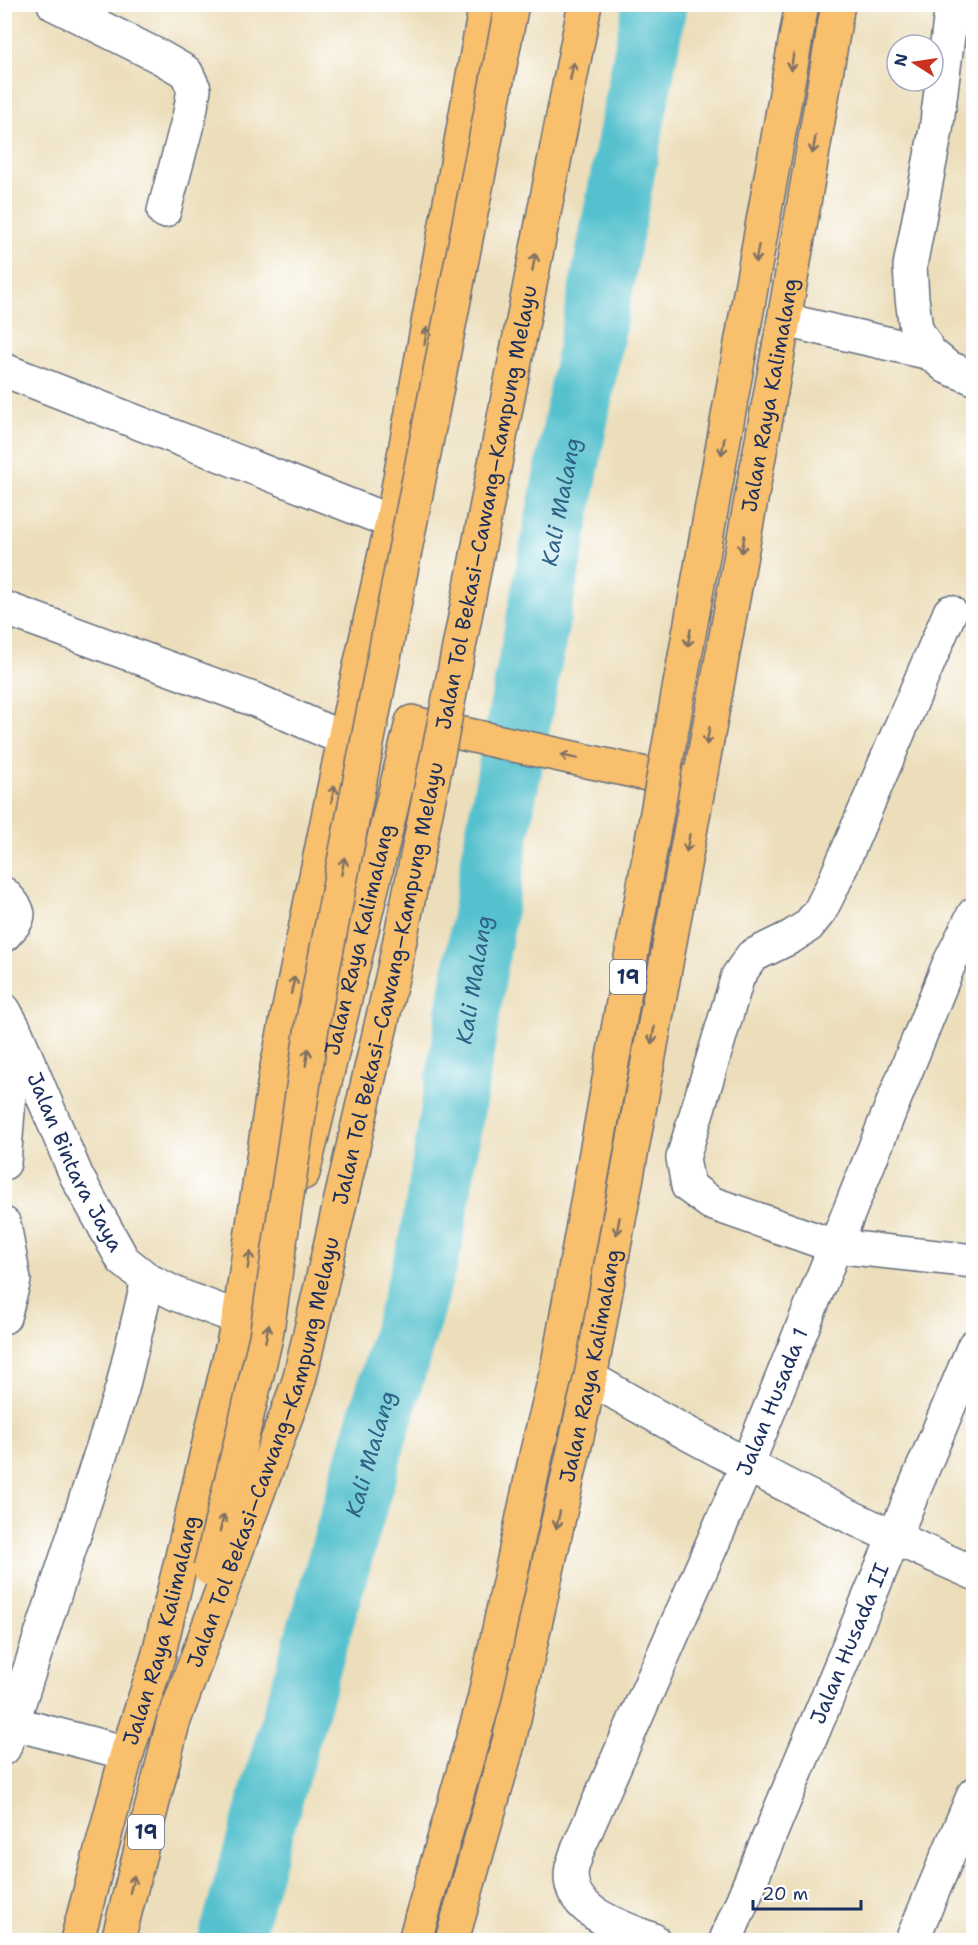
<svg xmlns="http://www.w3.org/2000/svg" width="978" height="1945" font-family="'Shantell Sans',sans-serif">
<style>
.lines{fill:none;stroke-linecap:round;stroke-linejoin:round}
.river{stroke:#55c1ce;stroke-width:64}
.minor-casing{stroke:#646c7e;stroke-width:36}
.major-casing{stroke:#646c7e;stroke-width:36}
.highway-casing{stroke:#646c7e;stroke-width:36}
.minor{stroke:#fff;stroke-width:33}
.major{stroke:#f8bf6c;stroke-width:33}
.highway{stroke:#f8bf6c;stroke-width:33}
.highway-bridge-casing{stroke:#646c7e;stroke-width:36;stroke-linecap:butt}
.highway-bridge{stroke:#f8bf6c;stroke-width:33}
.oneway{stroke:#7e7064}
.labels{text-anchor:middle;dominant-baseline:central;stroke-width:4.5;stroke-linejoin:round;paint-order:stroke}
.shield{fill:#fff;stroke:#5f6d8e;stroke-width:1.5}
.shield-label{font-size:20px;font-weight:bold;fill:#1b2f5e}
.street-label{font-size:21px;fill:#1b2f5e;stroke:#fff}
.water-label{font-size:22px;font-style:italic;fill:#2f6285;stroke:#fff}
</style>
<rect width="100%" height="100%" fill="#fff"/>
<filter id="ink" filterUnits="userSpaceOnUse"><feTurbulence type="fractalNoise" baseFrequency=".0167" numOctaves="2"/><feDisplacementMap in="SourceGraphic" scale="12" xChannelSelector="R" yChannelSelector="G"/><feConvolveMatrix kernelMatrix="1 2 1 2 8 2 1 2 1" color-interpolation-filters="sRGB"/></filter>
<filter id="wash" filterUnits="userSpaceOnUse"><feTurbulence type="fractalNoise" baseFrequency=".008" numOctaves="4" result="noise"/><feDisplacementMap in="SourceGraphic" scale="24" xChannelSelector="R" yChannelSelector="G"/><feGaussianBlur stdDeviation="1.35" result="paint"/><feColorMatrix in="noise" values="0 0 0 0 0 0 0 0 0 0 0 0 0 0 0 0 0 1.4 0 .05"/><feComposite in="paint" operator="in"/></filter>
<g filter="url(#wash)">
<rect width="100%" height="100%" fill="#ecdeba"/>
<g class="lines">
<path class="river" id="s1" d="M230,1940L431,1242L497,836L655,4"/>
</g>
</g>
<g filter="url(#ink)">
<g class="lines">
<g class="minor-casing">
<g id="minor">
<path d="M54,4L160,57L186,72L194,89L190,113L164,211"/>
<path d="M952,4L936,130L910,266L912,298L916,329L930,353L947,367L974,378"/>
<path d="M784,320L930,353"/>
<path d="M4,370L392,522"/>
<path d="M4,608L258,701L344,739"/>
<path d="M950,612L834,883L820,911L808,926L791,937L752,956L738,976L683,1158L688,1186L711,1203L834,1246L974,1261"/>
<path d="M4,894C22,914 23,915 4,935"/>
<path id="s2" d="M4,1010L14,1028L77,1177L123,1260L148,1280L178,1295L239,1318"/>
<path d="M4,1163L14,1033"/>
<path d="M4,1224L14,1280L4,1317"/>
<path d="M590,1378C714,1451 842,1516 974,1573"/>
<path d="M4,1721L127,1753"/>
<path d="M4,1748L122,1389L148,1280"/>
<path id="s3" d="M653,1940C623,1927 563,1912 572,1867C574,1861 576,1855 578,1849L747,1465L949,964L974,914"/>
<path id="s4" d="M726,1940L974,1346"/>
<path d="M912,1940L974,1794"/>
</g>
</g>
<g class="major-casing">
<g id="major">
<path d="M414,723L692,784"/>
<path id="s5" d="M303,1173L412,722"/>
<path id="s6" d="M77,1940L127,1753L158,1657L239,1318L276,1072L344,739L392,522L486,4"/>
<path id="s7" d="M452,1940L509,1741L590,1378L784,320L838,4"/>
</g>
</g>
<g class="highway-casing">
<path id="highway" d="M118,1940L173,1723"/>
</g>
<use href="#minor" class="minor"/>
<use href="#major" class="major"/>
<use href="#highway" class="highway"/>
<g class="highway-bridge-casing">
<g id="highway-bridge">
<path d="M210,1569L266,1337L313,1020L512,4"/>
<path id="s8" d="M173,1723L299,1381L394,969L443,729L585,4"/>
<path d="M415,1940L484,1700L537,1451L557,1370L802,4"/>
</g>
</g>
<use href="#highway-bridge" class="highway-bridge"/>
</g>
<defs><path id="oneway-shaft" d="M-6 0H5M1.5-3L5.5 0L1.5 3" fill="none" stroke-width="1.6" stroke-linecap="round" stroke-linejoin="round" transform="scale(1.5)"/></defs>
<g class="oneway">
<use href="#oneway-shaft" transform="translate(792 62) rotate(100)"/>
<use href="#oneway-shaft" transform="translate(572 71) rotate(-79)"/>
<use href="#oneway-shaft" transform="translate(814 145) rotate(100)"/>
<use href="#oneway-shaft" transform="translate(757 254) rotate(100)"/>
<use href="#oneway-shaft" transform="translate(534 262) rotate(-79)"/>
<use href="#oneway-shaft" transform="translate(426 336) rotate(-80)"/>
<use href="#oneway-shaft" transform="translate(723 446) rotate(100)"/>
<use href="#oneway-shaft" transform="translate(743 544) rotate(100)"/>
<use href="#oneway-shaft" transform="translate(689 638) rotate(100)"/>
<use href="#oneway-shaft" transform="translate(708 736) rotate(100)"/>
<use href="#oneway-shaft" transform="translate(569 757) rotate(-168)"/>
<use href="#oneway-shaft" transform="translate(333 794) rotate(-78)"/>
<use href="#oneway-shaft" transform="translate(688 843) rotate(100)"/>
<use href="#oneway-shaft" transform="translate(343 866) rotate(-79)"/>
<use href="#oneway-shaft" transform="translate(293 985) rotate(-78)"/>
<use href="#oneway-shaft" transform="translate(653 1035) rotate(100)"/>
<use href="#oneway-shaft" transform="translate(307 1057) rotate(-82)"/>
<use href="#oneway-shaft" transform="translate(618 1226) rotate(100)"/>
<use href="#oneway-shaft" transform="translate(249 1260) rotate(-81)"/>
<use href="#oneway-shaft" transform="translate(267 1333) rotate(-80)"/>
<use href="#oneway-shaft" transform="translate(558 1520) rotate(103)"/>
<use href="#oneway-shaft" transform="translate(222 1523) rotate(-76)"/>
<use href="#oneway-shaft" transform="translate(132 1884) rotate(-76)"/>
</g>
</g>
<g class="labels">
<g class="shield">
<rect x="610" y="960" width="36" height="34" rx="4.5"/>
<rect x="128" y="1815" width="36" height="34" rx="4.5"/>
</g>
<g class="shield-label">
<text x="628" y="977">19</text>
<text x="146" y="1832">19</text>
</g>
<g class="street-label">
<text stroke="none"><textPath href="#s7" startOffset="1578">Jalan Raya Kalimalang</textPath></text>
<text stroke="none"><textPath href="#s8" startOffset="1258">Jalan Tol Bekasi–Cawang–Kampung Melayu</textPath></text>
<text stroke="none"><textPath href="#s5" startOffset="240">Jalan Raya Kalimalang</textPath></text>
<text stroke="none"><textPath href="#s8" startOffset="772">Jalan Tol Bekasi–Cawang–Kampung Melayu</textPath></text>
<text stroke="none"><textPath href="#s2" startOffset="168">Jalan Bintara Jaya</textPath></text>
<text stroke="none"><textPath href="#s7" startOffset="591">Jalan Raya Kalimalang</textPath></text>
<text stroke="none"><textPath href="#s3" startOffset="626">Jalan Husada 1</textPath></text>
<text stroke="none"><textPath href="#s8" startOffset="286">Jalan Tol Bekasi–Cawang–Kampung Melayu</textPath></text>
<text stroke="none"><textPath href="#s6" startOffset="321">Jalan Raya Kalimalang</textPath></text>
<text stroke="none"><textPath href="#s4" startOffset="321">Jalan Husada II</textPath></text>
</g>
<g class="water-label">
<text stroke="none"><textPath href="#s1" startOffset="1478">Kali Malang</textPath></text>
<text stroke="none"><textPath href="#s1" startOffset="992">Kali Malang</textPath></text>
<text stroke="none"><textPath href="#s1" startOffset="506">Kali Malang</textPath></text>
</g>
</g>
<rect width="978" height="1945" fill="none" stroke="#fff" stroke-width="24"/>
<g transform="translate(915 63) rotate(282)"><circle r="28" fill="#ffffff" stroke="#a4acbf" stroke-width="1.5"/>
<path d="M0-4.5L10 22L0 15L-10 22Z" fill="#c8321e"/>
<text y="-9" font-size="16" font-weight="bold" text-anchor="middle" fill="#1b2f5e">N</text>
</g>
<path d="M753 1900v9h108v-9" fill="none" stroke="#1b2f5e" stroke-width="3"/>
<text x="762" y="1900" font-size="18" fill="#1b2f5e" stroke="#ffffff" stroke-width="4.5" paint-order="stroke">20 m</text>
</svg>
